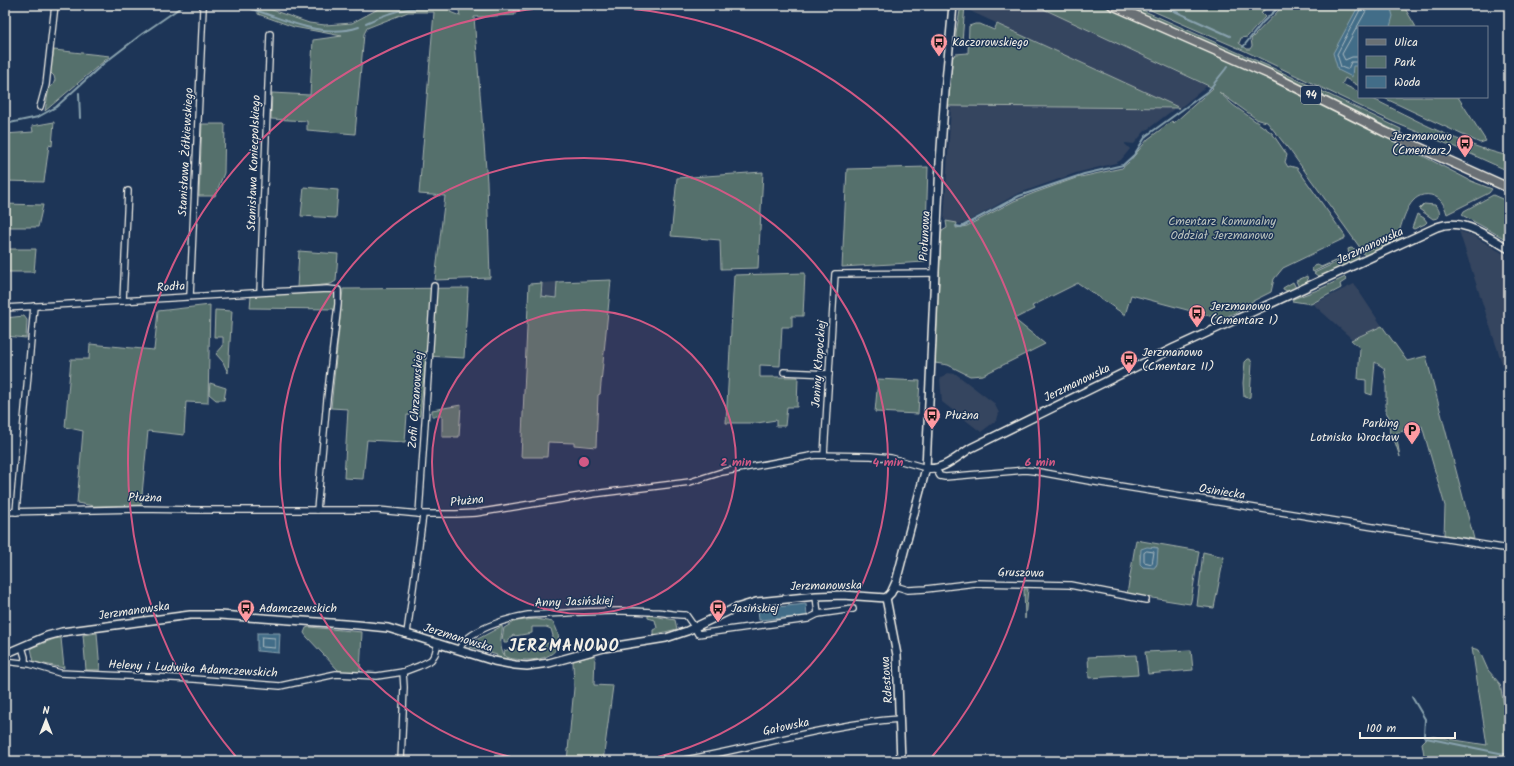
<svg xmlns="http://www.w3.org/2000/svg" width="1514" height="766" font-family="Kalam,sans-serif">
<style>
.built{fill:#34445f}
.green{fill:#546f6c;stroke:#a4b0aa;fill-rule:evenodd}
.water{fill:#426d88;stroke:#89a2ae}
.lines{fill:none;stroke-linecap:round;stroke-linejoin:round}
.shore{stroke:#adbcc2;stroke-width:1}
.stream{stroke:#89a2ae;stroke-width:2}
.street-casing{stroke:#f4f1e8;stroke-width:8}
.secondary-casing{stroke:#f4f1e8;stroke-width:10}
.primary-casing{stroke:#f4f1e8;stroke-width:11}
.street{stroke:#1d3557;stroke-width:5.5}
.secondary{stroke:#1d3557;stroke-width:7}
.primary{stroke:#6a7074;stroke-width:8}
.ring{fill:none;stroke:#d15985;stroke-width:2}
.labels{text-anchor:middle;dominant-baseline:central;stroke-width:3;stroke-linejoin:round;paint-order:stroke}
.shield{fill:#1d3557;stroke:#b4b9bc;stroke-width:1}
.shield-label{font-size:11px;font-weight:bold;fill:#f4f1e8}
.poi-label{font-size:12px;fill:#f4f1e8;stroke:#1d3557;text-anchor:start}
.street-label{font-size:12px;fill:#f4f1e8;stroke:#1d3557}
.park-label{font-size:12px;fill:#bcc4bd;stroke:#1d3557}
.district-label{font-size:16px;font-weight:bold;letter-spacing:1px;fill:#f4f1e8;stroke:#1d3557}
.centre{fill:#d15985;stroke:#1d3557;stroke-width:2}
.ring-label{font-size:12px;text-anchor:middle;font-weight:bold;fill:#d15985;stroke:#1d3557;stroke-width:3;stroke-linejoin:round;paint-order:stroke}
</style>
<rect width="100%" height="100%" fill="#1d3557"/>
<filter id="ink" filterUnits="userSpaceOnUse"><feTurbulence type="fractalNoise" baseFrequency=".025" numOctaves="2"/><feDisplacementMap in="SourceGraphic" scale="8" xChannelSelector="R" yChannelSelector="G"/><feConvolveMatrix kernelMatrix="1 2 1 2 8 2 1 2 1" color-interpolation-filters="sRGB"/></filter>
<g filter="url(#ink)">
<g class="built">
<path d="M971,5H1035L1207,86L1180,108L970,11Z"/>
<path d="M951,106L1173,108V110L1144,132L1134,144L1125,143V144L1130,149L1121,160L1116,163L1076,173L1017,194L965,223L960,224L944,220Z"/>
<path d="M1459,231L1472,235L1509,257V385Z"/>
<path d="M557,282L556,298L541,296L542,283Z"/>
<path d="M1354,284L1382,326L1352,339L1313,304Z"/>
<path d="M947,373L956,374L994,403L999,413L997,420L981,432L942,402L940,379Z"/>
</g>
<g class="green">
<path d="M78,5H123V10Z"/>
<path d="M258,5L309,23L325,25L352,23L380,8L391,5H457L456,6L451,5L450,12L460,16L458,5L476,7L477,5H515V15L474,17L487,182L490,278L435,280L445,196L419,194L434,12H408L367,28L364,34L355,134L307,130V121L271,119L272,93L310,95L313,40L342,36L294,27L258,14Z"/>
<path d="M961,5H965L962,42L959,44L956,41V33Z"/>
<path d="M1035,5H1101L1258,74L1400,144L1471,181L1492,189L1489,193L1447,214C1444,205 1442,198 1431,195C1410,191 1404,217 1399,232L1368,247L1361,249L1291,152L1267,122L1258,120L1219,92L1233,105L1272,133L1287,155L1285,162L1288,167L1290,166L1297,168L1345,236V238L1283,268L1274,279L1271,292L1251,302L1246,308L1221,319L1131,295L1125,315L1078,283L1032,306L1034,309L1014,319L1045,344L983,375L970,376L948,365L935,363L941,236L942,231L947,228L946,221L957,223L956,228L967,226L1014,201L1034,193L1076,178L1122,168L1129,162L1148,139L1172,121L1174,123L1213,88Z"/>
<path d="M1121,5H1131L1273,68L1401,129L1400,133L1272,72Z"/>
<path d="M1139,5H1270L1261,13L1265,17L1247,37L1241,38L1239,43L1247,49H1250L1252,46L1251,39L1284,5H1403L1416,27H1359V86L1345,78L1342,84L1359,92V97H1369C1415,119 1460,145 1509,156V169H1504L1462,150L1393,122L1245,51Z"/>
<path d="M975,24H980L994,30L997,24L1180,108L948,106L952,58L956,54L968,53L969,26Z"/>
<path d="M54,50L110,56L45,111L49,88L53,85L55,80L54,76L50,72Z"/>
<path d="M1382,97H1458L1486,141L1480,143Z"/>
<path d="M54,122L52,146L49,145L44,182L5,181L9,137H5V134L33,132L32,126Z"/>
<path d="M202,124H225L224,173L215,196H199Z"/>
<path d="M928,167L925,262L842,267L847,169Z"/>
<path d="M763,172L758,268L721,269L720,240L671,236L677,178Z"/>
<path d="M304,187L338,190L336,218L301,216Z"/>
<path d="M1493,195L1509,202V241L1462,215L1464,211Z"/>
<path d="M5,204L43,205L38,227H5Z"/>
<path d="M1424,204L1435,205C1439,209 1441,213 1438,218L1433,219L1419,209Z"/>
<path d="M1417,214L1424,218L1427,222L1425,224L1414,229L1412,228Z"/>
<path d="M1398,237H1402L1365,256L1363,252Z"/>
<path d="M1351,248L1355,249L1356,251L1313,272L1312,269L1314,266L1318,265L1321,267L1349,255L1348,249Z"/>
<path d="M5,249H36L34,272H5Z"/>
<path d="M299,251L338,254L336,281L331,284L297,288Z"/>
<path d="M1357,253L1359,257L1356,261L1323,276H1318L1314,273Z"/>
<path d="M805,273L803,316H792V327H782L780,366L760,365V377H798L797,407H787L785,426H776V420L757,423H726L734,275Z"/>
<path d="M1307,276L1308,282L1299,287L1296,281Z"/>
<path d="M1345,277L1346,280L1340,284L1341,288L1311,304L1292,301L1293,299L1320,289Z"/>
<path d="M611,280L600,394L598,395L596,447L574,445V443L548,442L547,457H521L529,284L542,283L541,296L556,298L557,282Z"/>
<path d="M1293,282L1296,288L1289,292L1283,289V288Z"/>
<path d="M468,288L464,358L426,356L420,416L407,415L405,442L367,440L363,479L344,478L348,409L331,408L343,289Z"/>
<path d="M336,292L334,309L250,308L251,296Z"/>
<path d="M210,305L208,403L186,402L184,435L148,431L141,505L94,506L77,503L83,431L65,427L71,359H89L90,344L154,350L158,311Z"/>
<path d="M215,310L232,311L228,373L223,362L216,354L223,346V337H214Z"/>
<path d="M24,316L27,320L26,338L5,336V318Z"/>
<path d="M1382,326L1407,361L1426,356L1474,539L1444,535L1445,506L1422,426L1396,433L1400,457L1395,442L1390,439L1389,417L1386,412V379L1384,368L1375,362L1372,395L1366,393V380L1358,379L1360,348L1351,340Z"/>
<path d="M1248,359H1250L1252,363L1250,397L1248,398L1244,397L1243,383L1245,362Z"/>
<path d="M878,379L920,381L918,414L875,412Z"/>
<path d="M210,383L226,388L224,400H216L209,394Z"/>
<path d="M461,405L459,437H442V416H432V410Z"/>
<path d="M1136,540L1199,551L1191,601L1190,604L1127,594ZM1154,547L1158,548L1156,566C1141,569 1140,568 1140,554Z"/>
<path d="M1203,552L1224,557L1214,608L1197,606Z"/>
<path d="M1024,589H1028L1025,619Z"/>
<path d="M648,615L675,620L677,629L653,635V630L657,628L655,620L648,618Z"/>
<path d="M536,619L553,622C568,648 552,660 526,660C518,659 512,660 505,656L504,651L513,648L525,650L532,649L551,642L553,636L551,629L546,627H532V633L515,636L513,635L507,643H504V640L502,639L504,628L516,621Z"/>
<path d="M502,626C503,630 501,634 501,639C500,650 503,655 510,661L496,657L497,655L470,647V645L476,640Z"/>
<path d="M309,627L362,632L360,673L343,672L338,670L307,637L304,633L306,628Z"/>
<path d="M97,633L100,670H86L83,635Z"/>
<path d="M61,638L64,668L34,662L31,648L54,639Z"/>
<path d="M1472,648L1479,650L1488,670L1500,684L1509,732V761H1425L1422,743L1429,736L1487,745Z"/>
<path d="M1191,650L1193,670L1148,674L1145,652Z"/>
<path d="M595,655L594,685L613,686L603,761H567L574,688L573,661Z"/>
<path d="M1136,655L1138,675L1089,678L1088,657Z"/>
</g>
<g class="water">
<path d="M1359,5H1390L1393,16L1390,27H1359V72L1358,66H1353L1352,77L1338,70L1333,53Z"/>
<path d="M1147,547L1158,548L1157,564L1154,568L1143,567L1140,564L1141,549Z"/>
<path d="M806,604L807,616L759,620L758,609Z"/>
<path d="M257,633H280L279,653L257,651Z"/>
</g>
<g class="lines">
<g class="shore">
<path d="M1359,57H1352L1345,60L1342,54L1366,11L1367,5"/>
<path d="M1359,62H1351L1348,69H1346L1341,67L1337,54L1361,8L1362,5"/>
<path d="M1147,551L1154,552L1152,564L1144,562V553Z"/>
<path d="M262,637L275,638V648L262,647Z"/>
</g>
<g class="stream">
<path d="M245,5L252,9C286,20 323,39 359,27"/>
<path d="M1161,5L1230,36"/>
<path d="M457,8C471,9 495,12 507,5"/>
<path d="M366,23C400,7 414,7 451,8"/>
<path d="M1243,47L1263,22L1281,5"/>
<path d="M79,93L80,118"/>
<path d="M5,124L38,117L56,107L103,64L142,34L184,5"/>
<path d="M956,226L961,227L1019,196L1084,174L1123,165L1134,155L1146,136L1208,91L1228,66"/>
<path d="M1412,697L1425,719L1424,736L1426,738L1509,755"/>
</g>
<g class="street-casing">
<g id="street">
<path d="M40,107L46,85L55,5"/>
<path d="M260,292L270,34"/>
<path d="M190,296L203,9"/>
<path d="M123,301L128,191"/>
<path d="M5,308L270,292L327,289L338,290V304L327,399L317,510"/>
<path d="M784,372L829,374"/>
<path d="M824,455L835,274L935,273"/>
<path d="M936,469L940,476L945,477L1025,470L1034,471L1089,481L1509,549"/>
<path d="M5,512L139,509L198,510H378L419,514H456L476,513L593,494L690,482L722,472L816,455L871,456L891,458L926,468"/>
<path d="M16,512L34,306"/>
<path d="M419,514L434,286"/>
<path d="M895,586L908,590L926,589L976,583L1070,585L1146,600"/>
<path d="M816,596L818,614"/>
<path d="M407,633L423,515"/>
<path d="M22,647L25,657V663"/>
<path d="M459,650C466,630 509,618 528,615C569,613 611,609 652,612C663,612 674,615 686,615L693,625L698,634L808,619L818,614L853,609"/>
<path d="M5,661L30,664L60,673L194,679L280,686L336,674L377,676L403,672L419,666L431,660L435,654L438,643"/>
<path d="M401,761L404,687L403,672"/>
<path d="M678,761C752,749 825,724 900,719"/>
</g>
</g>
<g class="secondary-casing">
<g id="secondary">
<path d="M926,468C941,472 958,456 971,448L1174,348L1437,227C1463,217 1487,236 1509,249"/>
<path d="M886,598L891,593L896,582L926,468L940,162L945,92L953,5"/>
<path d="M886,598L897,655L901,761"/>
<path d="M5,654L47,636L62,632L190,615H220L358,625L388,628L494,661L515,665L527,666L549,663L604,648L666,638L687,631L733,609L756,602L816,596L843,595L886,598"/>
</g>
</g>
<g class="primary-casing">
<path id="primary" d="M1112,5L1269,74L1385,132L1509,188"/>
</g>
<use href="#street" class="street"/>
<use href="#secondary" class="secondary"/>
<use href="#primary" class="primary"/>
</g>
</g>
<circle cx="584" cy="462" r="152" fill="#d15985" fill-opacity=".12"/>
<g class="ring">
<circle cx="584" cy="462" r="152"/>
<path d="M529 761A304 304 0 1 1 639 761"/>
<path d="M237 758A456 456 0 1 1 931 758"/>
</g>
<defs>
<g id="bus-pin" transform="scale(0.9)"><path d="M0 17L-7.5 6A9.5 9.5 0 1 1 7.5 6Z" fill="#ff9aa2" stroke="#1d3557"/><path d="M-5-6H5V4H4V6H2V4H-2V6H-4V4H-5ZM-3.5-4V0h7V-4ZM-3.5 1.2v1.5H-2V1.2ZM2 1.2v1.5H3.5V1.2Z" fill="#111"/></g>
<g id="parking-pin" transform="scale(0.9)"><path d="M0 17L-7.5 6A9.5 9.5 0 1 1 7.5 6Z" fill="#ff9aa2" stroke="#1d3557"/><path d="M-3.5-5.5H1a3.5 3.5 0 0 1 0 7H-1V5.5H-3.5ZM-1-3.4V-.6H.8a1.4 1.4 0 0 0 0-2.8Z" fill="#111"/></g>
</defs>
<g fill-rule="evenodd">
<use href="#bus-pin" x="939" y="42"/>
<use href="#bus-pin" x="1465" y="143"/>
<use href="#bus-pin" x="1197" y="313"/>
<use href="#bus-pin" x="1129" y="359"/>
<use href="#bus-pin" x="932" y="415"/>
<use href="#parking-pin" x="1412" y="430"/>
<use href="#bus-pin" x="246" y="608"/>
<use href="#bus-pin" x="718" y="608"/>
</g>
<g class="labels">
<rect class="shield" x="1301" y="86" width="20" height="18" rx="3"/>
<g class="shield-label">
<text x="1311" y="95">94</text>
</g>
<g class="poi-label">
<text x="952" y="42">Kaczorowskiego</text>
<text x="1452" y="136" text-anchor="end">Jerzmanowo<tspan x="1452" dy="14">(Cmentarz)</tspan></text>
<text x="1210" y="306">Jerzmanowo<tspan x="1210" dy="14">(Cmentarz I)</tspan></text>
<text x="1142" y="352">Jerzmanowo<tspan x="1142" dy="14">(Cmentarz II)</tspan></text>
<text x="945" y="415">Płużna</text>
<text x="1399" y="423" text-anchor="end">Parking<tspan x="1399" dy="14">Lotnisko Wrocław</tspan></text>
<text x="259" y="608">Adamczewskich</text>
<text x="731" y="608">Jasińskiej</text>
</g>
<g class="street-label">
<text transform="translate(186 152) rotate(-87)">Stanisława Żółkiewskiego</text>
<text transform="translate(254 163) rotate(-88)">Stanisława Koniecpolskiego</text>
<text transform="translate(925 236) rotate(-87)">Piołunowa</text>
<text transform="translate(1370 246) rotate(-25)">Jerzmanowska</text>
<text transform="translate(171 287) rotate(-4)">Rodła</text>
<text transform="translate(819 364) rotate(-86)">Janiny Kłopockiej</text>
<text transform="translate(1077 383) rotate(-26)">Jerzmanowska</text>
<text transform="translate(416 400) rotate(-86)">Zofii Chrzanowskiej</text>
<text transform="translate(1222 492) rotate(9)">Osiniecka</text>
<text transform="translate(145 498) rotate(1)">Płużna</text>
<text transform="translate(467 501) rotate(-6)">Płużna</text>
<text transform="translate(1021 573) rotate(1)">Gruszowa</text>
<text transform="translate(826 586) rotate(-1)">Jerzmanowska</text>
<text transform="translate(574 602) rotate(-2)">Anny Jasińskiej</text>
<text transform="translate(134 611) rotate(-8)">Jerzmanowska</text>
<text transform="translate(458 638) rotate(17)">Jerzmanowska</text>
<text transform="translate(193 669) rotate(3)">Heleny i Ludwika Adamczewskich</text>
<text transform="translate(887 680) rotate(-94)">Rdestowa</text>
<text transform="translate(786 727) rotate(-12)">Gałowska</text>
</g>
<g class="park-label">
<text x="1222" y="221">Cmentarz Komunalny<tspan x="1222" dy="14">Oddział Jerzmanowo</tspan></text>
</g>
<g class="district-label">
<text x="564" y="646">JERZMANOWO</text>
</g>
</g>
<circle cx="584" cy="462" r="6" class="centre"/>
<g class="ring-label">
<text x="736" y="466">2 min</text>
<text x="888" y="466">4 min</text>
<text x="1040" y="466">6 min</text>
</g>
<rect width="1514" height="766" fill="none" stroke="#1d3557" stroke-width="20"/>
<rect x="10" y="10" width="1494" height="746" fill="none" stroke="#f4f1e8" stroke-width="1.5" filter="url(#ink)"/>
<rect x="1358" y="26" width="130" height="72" fill="#1d3557" stroke="#738091"/>
<rect x="1366" y="39" width="20" height="6" fill="#6a7074" stroke="#738091"/>
<text x="1394" y="46" font-size="12" fill="#f4f1e8">Ulica</text>
<rect x="1366" y="56" width="20" height="12" fill="#546f6c" stroke="#738091"/>
<text x="1394" y="66" font-size="12" fill="#f4f1e8">Park</text>
<rect x="1366" y="76" width="20" height="12" fill="#426d88" stroke="#738091"/>
<text x="1394" y="86" font-size="12" fill="#f4f1e8">Woda</text>
<g transform="translate(46 720)" stroke="#1d3557" stroke-width="3" paint-order="stroke">
<path d="M0-3L7 15L0 10L-7 15Z" fill="#f4f1e8"/>
<text y="-6" font-size="11" font-weight="bold" text-anchor="middle" fill="#f4f1e8">N</text>
</g>
<path d="M1360 732v6h95v-6" fill="none" stroke="#f4f1e8" stroke-width="2"/>
<text x="1366" y="732" font-size="12" fill="#f4f1e8" stroke="#1d3557" stroke-width="3" paint-order="stroke">100 m</text>
</svg>
